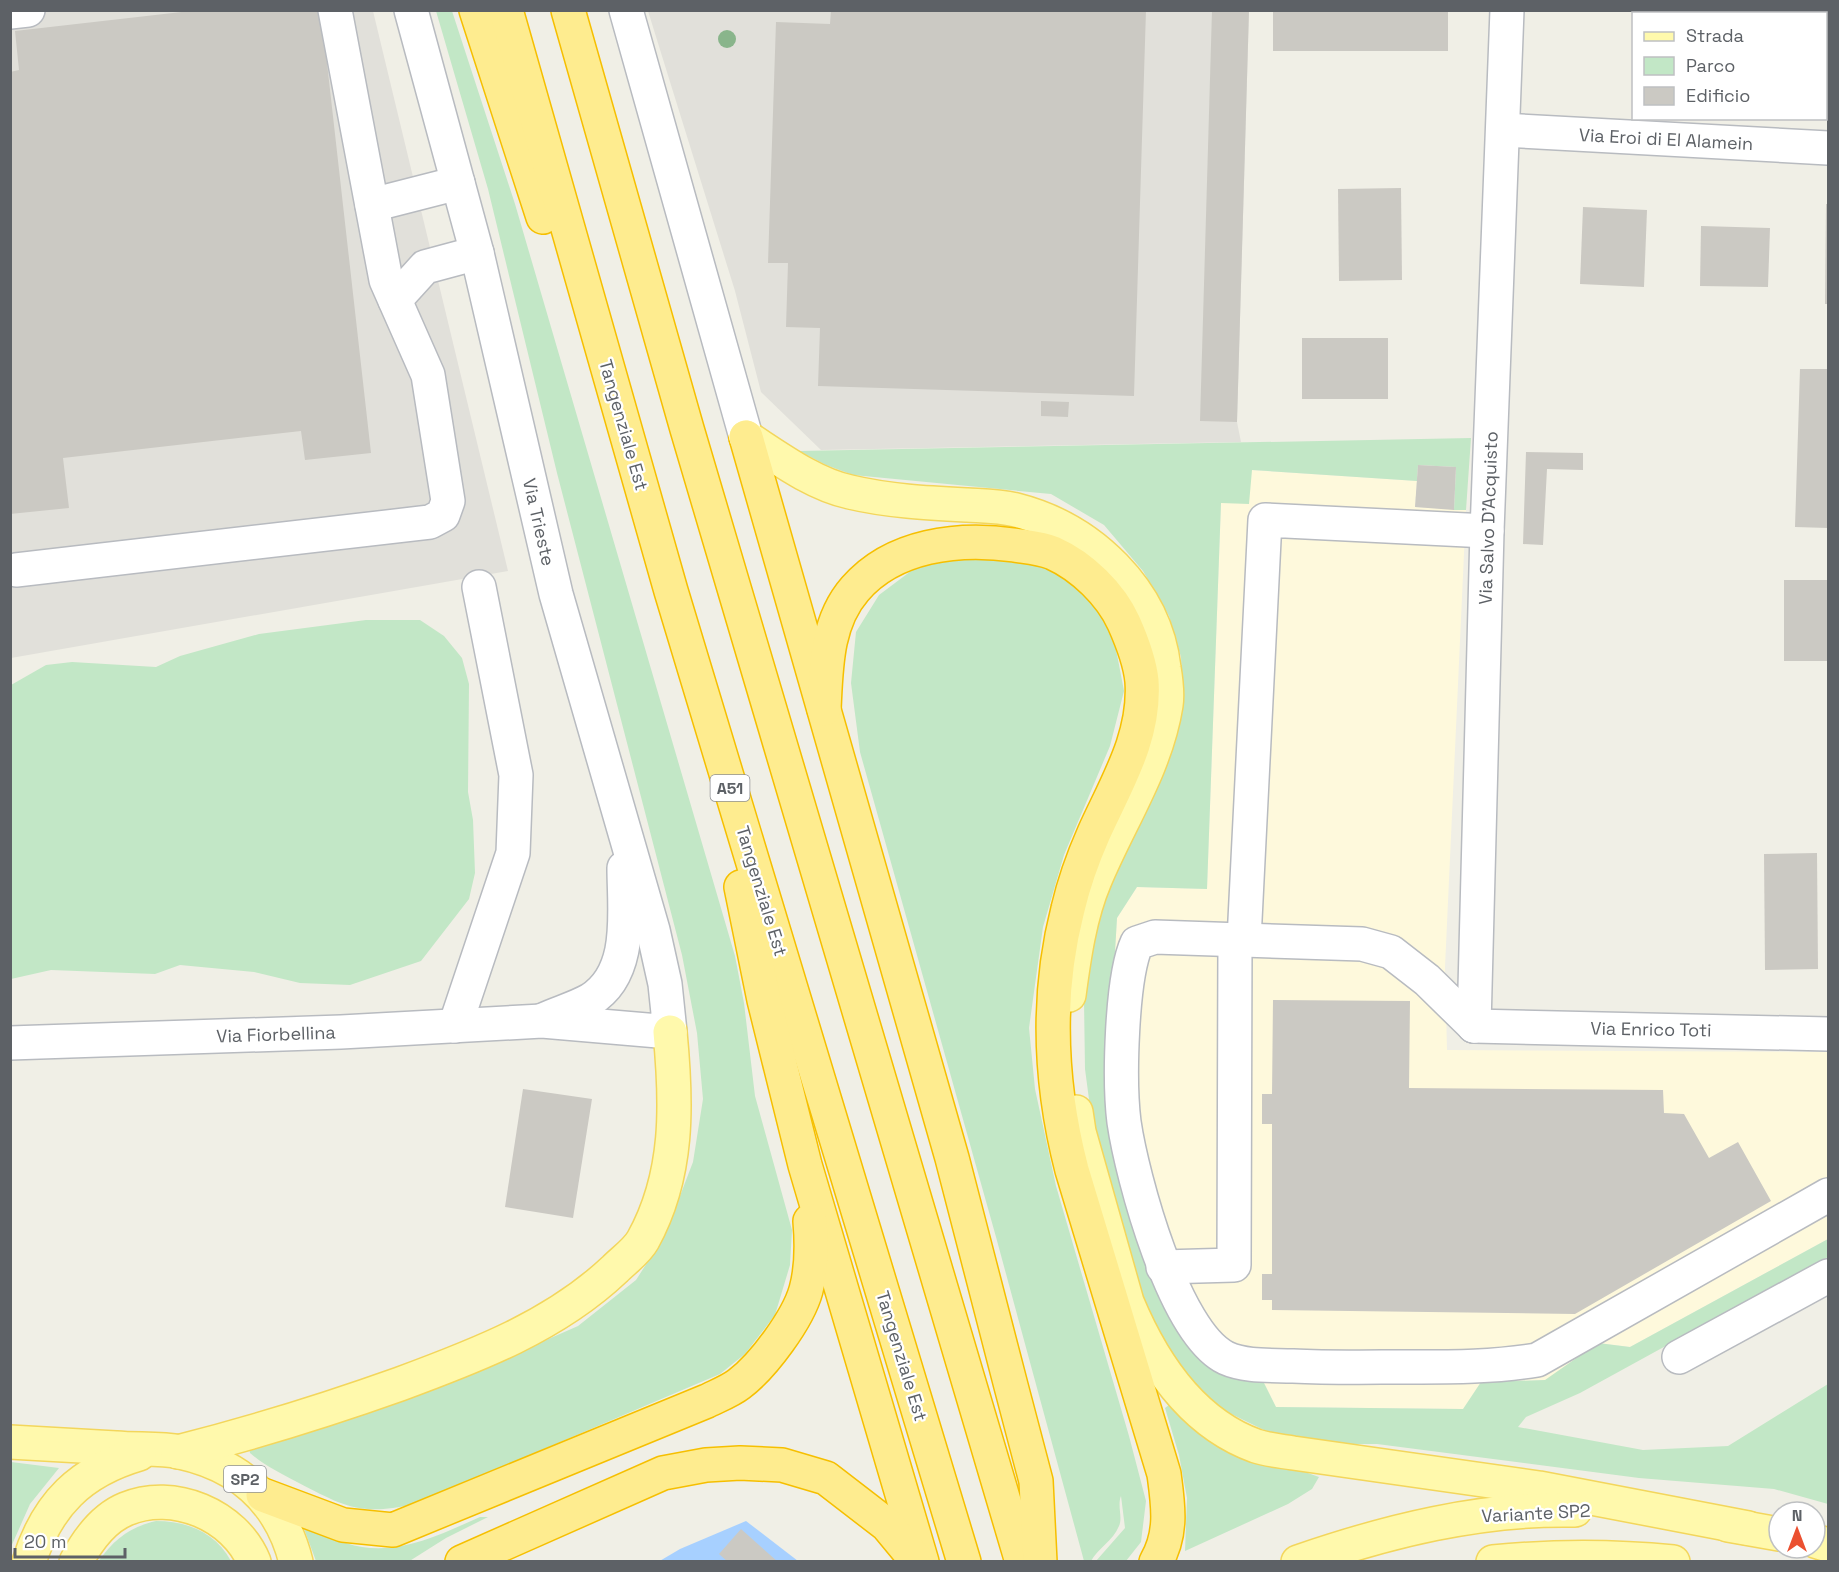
<svg xmlns="http://www.w3.org/2000/svg" width="1839" height="1572" font-family="'Space Grotesk',sans-serif">
<style>
.commercial{fill:#fef9dc}
.industrial{fill:#e1e0da}
.green{fill:#c2e7c6}
.water{fill:#a7d0ff}
.building{fill:#cbc9c3}
.lines{fill:none;stroke-linecap:round;stroke-linejoin:round}
.minor-casing{stroke:#b8bbc0;stroke-width:36}
.major-casing{stroke:#f3d65c;stroke-width:36}
.highway-casing{stroke:#f6bf00;stroke-width:36}
.minor{stroke:#fff;stroke-width:33}
.major{stroke:#fff9ac;stroke-width:33}
.highway{stroke:#feec8f;stroke-width:33}
.tree{fill:#89b58b}
.labels{text-anchor:middle;dominant-baseline:central;stroke-width:4.5;stroke-linejoin:round;paint-order:stroke}
.shield{fill:#fff;stroke:#8e9094;stroke-width:1.5}
.shield-label{font-size:16px;font-weight:bold;fill:#5d6166}
.street-label{font-size:18px;fill:#5d6166;stroke:#fff}
</style>
<rect width="100%" height="100%" fill="#f0efe6"/>
<path class="commercial" d="M1251,470L1417,481L1415,507L1466,510L1445,967L1447,1050L1828,1052V1239L1630,1347L1598,1343L1546,1380L1481,1382L1464,1409L1276,1407L1263,1381L1221,1375L1191,1349L1159,1299L1106,1105L1117,918L1137,887L1207,889L1221,503Z"/>
<g class="industrial">
<path d="M11,11H373L508,571L11,658Z"/>
<path d="M648,11H1249L1237,422L1241,442L821,450L761,392L735,291Z"/>
</g>
<g class="green">
<path d="M436,11H452L515,204L735,956L744,1003L755,1096L792,1230L790,1265L775,1315L745,1354L720,1374L415,1504C360,1516 345,1507 297,1482C280,1473 265,1466 250,1453L249,1447L441,1386L578,1326L636,1280L665,1235L693,1162L703,1099L697,1033L682,955L557,473L488,189Z"/>
<path d="M1471,438L1466,510H1454L1456,467L1418,465L1417,481L1252,470L1249,504L1221,503L1207,889L1137,887L1117,918L1106,1105L1159,1299L1191,1350L1221,1375L1263,1381L1276,1407L1463,1409L1481,1382L1545,1380L1598,1343L1630,1347L1828,1239V1257L1580,1393L1526,1417L1518,1427L1643,1450L1728,1446L1828,1384V1504L1774,1489L1639,1478L1377,1444H1314L1266,1431L1219,1408L1177,1366L1152,1322L1134,1280L1092,1122L1085,1069L1084,1001L1093,933L1122,853L1164,768L1183,711L1181,657L1169,616L1143,571L1104,525L1051,494L853,475L826,465L799,451Z"/>
<path d="M973,556H1014L1064,575L1095,604L1115,644L1124,691L1110,746L1064,855L1043,927L1029,1028L1035,1089L1056,1186L1129,1436L1146,1501L1141,1542L1126,1561H1096L1125,1528L1121,1496C1117,1506 1123,1517 1119,1526C1113,1541 1098,1548 1091,1561H1084L996,1237L860,752L851,683L856,632L879,595L915,568Z"/>
<path d="M366,620H420L444,636L462,658L469,684L468,792L473,820L475,873L469,899L421,961L350,985L300,983L254,972L180,965L155,974L51,970L11,979V685L46,665L72,662L156,667L180,656L259,634Z"/>
<path d="M1169,1405L1210,1438L1319,1477L1312,1489L1288,1504L1185,1551L1187,1498L1179,1455L1165,1408Z"/>
<path d="M11,1462L59,1468L30,1504L11,1547Z"/>
<path d="M480,1517H488L446,1538L408,1562L316,1561L303,1526C318,1529 332,1539 346,1543C393,1559 439,1535 480,1517Z"/>
<path d="M156,1521C187,1521 215,1532 231,1561L98,1562C114,1539 130,1527 156,1521Z"/>
</g>
<path class="water" d="M746,1521L798,1561L658,1562L680,1549Z"/>
<g class="building">
<path d="M199,10H321L371,453L305,460L301,431L63,458L69,508L10,514V72L19,70L15,31Z"/>
<path d="M831,10H1146L1134,396L818,386L820,328L786,327L788,263H768L776,22L830,24Z"/>
<path d="M1212,10H1249L1237,422L1200,421Z"/>
<rect x="1273" y="10" width="175" height="41"/>
<path d="M1651,10H1716L1715,14H1652Z"/>
<path d="M1802,10H1828V41L1826,40V14H1801Z"/>
<path d="M1401,188L1402,280L1339,281L1338,189Z"/>
<path d="M1826,204H1828V304H1825Z"/>
<path d="M1583,207L1647,210L1644,287L1580,284Z"/>
<path d="M1701,226L1770,228L1768,287L1700,286Z"/>
<rect x="1302" y="338" width="86" height="61"/>
<path d="M1800,369H1828V528L1795,527Z"/>
<path d="M1041,401L1069,402L1068,417L1041,416Z"/>
<path d="M1526,452L1583,453V470L1547,469L1543,545L1523,544Z"/>
<path d="M1418,465L1456,467L1454,510L1415,507Z"/>
<rect x="1784" y="580" width="44" height="81"/>
<path d="M1817,853L1818,969L1765,970L1764,854Z"/>
<path d="M1273,1000L1410,1001L1409,1088L1663,1090L1664,1113L1684,1114L1709,1158L1738,1142L1771,1201L1575,1314L1272,1310V1300H1262V1274H1272V1124H1262V1094H1272Z"/>
<path d="M523,1089L592,1099L573,1218L505,1207Z"/>
<path d="M741,1529L778,1562H728L719,1554Z"/>
</g>
<g class="lines">
<g class="minor-casing">
<g id="minor">
<path d="M626,10L746,437"/>
<path d="M10,12L28,10"/>
<path d="M1503,130L1828,148"/>
<path d="M372,205L458,183"/>
<path d="M395,300L425,267L477,253"/>
<path d="M16,570L430,522L443,515L448,501L428,375L386,280L335,10"/>
<path d="M1244,940L1265,520L1487,531"/>
<path d="M543,1020C558,1013 576,1008 590,1000C634,973 624,911 624,868"/>
<path d="M455,1026L513,853L516,775L479,587"/>
<path d="M1474,1026L1427,980L1391,952L1362,944L1155,937L1137,943C1121,978 1119,1082 1124,1122C1132,1177 1174,1333 1226,1358C1246,1367 1271,1365 1293,1366C1332,1368 1372,1367 1411,1367C1453,1367 1495,1367 1537,1360L1828,1195"/>
<path d="M1474,1026L1487,531L1507,10"/>
<path d="M1474,1026L1828,1034"/>
<path d="M10,1043L341,1032L542,1021L670,1032L665,984L653,930L556,594L477,253L411,10"/>
<path d="M1163,1267L1234,1265L1235,940"/>
<path d="M1679,1357L1828,1276"/>
</g>
</g>
<g class="major-casing">
<g id="major">
<path d="M746,437C777,457 813,484 850,492C888,501 928,503 967,505C983,506 1000,506 1016,510C1090,529 1155,590 1164,668C1166,680 1168,693 1166,705C1156,768 1119,822 1095,880C1080,915 1074,957 1069,995"/>
<path d="M1076,1112L1079,1132L1127,1302C1152,1362 1192,1423 1256,1446C1268,1450 1281,1451 1293,1453L1539,1488L1748,1528"/>
<path d="M10,1442C46,1444 81,1446 116,1448C137,1450 160,1448 180,1452C240,1465 281,1502 296,1562"/>
<path d="M178,1452C253,1433 327,1410 400,1384C476,1356 555,1326 615,1269C624,1260 637,1251 643,1240C679,1175 677,1104 670,1032"/>
<path d="M1728,1525L1779,1534"/>
<path d="M1815,1541L1828,1545"/>
<path d="M29,1562C47,1504 81,1471 139,1454"/>
<path d="M76,1562C87,1541 104,1518 126,1509C173,1489 235,1515 254,1562"/>
<path d="M1298,1562C1388,1531 1480,1508 1575,1510"/>
<path d="M1493,1562C1554,1556 1612,1556 1673,1562"/>
</g>
</g>
<g class="highway-casing">
<g id="highway">
<path d="M476,10L543,217"/>
<path d="M506,10L671,591L964,1562"/>
<path d="M568,10L687,429L1022,1562"/>
<path d="M746,437L952,1158L1011,1386L1036,1481L1040,1562"/>
<path d="M824,709C826,668 826,622 855,589C893,545 958,537 1014,545C1027,547 1041,548 1053,553C1082,566 1111,594 1124,623C1132,641 1140,661 1142,681C1146,737 1116,784 1094,833C1083,858 1074,883 1068,909C1046,995 1050,1085 1072,1170L1164,1474C1168,1504 1173,1533 1156,1562"/>
<path d="M741,887L764,1000L805,1165L922,1562"/>
<path d="M263,1495L343,1525L393,1530L707,1401C717,1396 730,1391 739,1384C763,1366 798,1319 806,1290C812,1268 812,1244 810,1221"/>
<path d="M462,1562L663,1473L706,1465L740,1463L782,1465L826,1478L887,1525L916,1560"/>
</g>
</g>
<use href="#minor" class="minor"/>
<use href="#major" class="major"/>
<use href="#highway" class="highway"/>
</g>
<circle class="tree" cx="727" cy="39" r="9"/>
<g class="labels">
<g class="shield">
<rect x="710.5" y="775" width="39" height="26" rx="4.5"/>
<rect x="224" y="1466" width="42" height="26" rx="4.5"/>
</g>
<g class="shield-label">
<text x="730" y="788">A51</text>
<text x="245" y="1479">SP2</text>
</g>
<g class="street-label">
<text transform="translate(1666 139) rotate(3)">Via Eroi di El Alamein</text>
<text transform="translate(624 425) rotate(74)">Tangenziale Est</text>
<text transform="translate(1488 518) rotate(-88)">Via Salvo D'Acquisto</text>
<text transform="translate(539 522) rotate(77)">Via Trieste</text>
<text transform="translate(762 891) rotate(73)">Tangenziale Est</text>
<text transform="translate(1651 1029) rotate(1)">Via Enrico Toti</text>
<text transform="translate(276 1034) rotate(-2)">Via Fiorbellina</text>
<text transform="translate(902 1356) rotate(73)">Tangenziale Est</text>
<text transform="translate(1536 1513) rotate(-3)">Variante SP2</text>
</g>
</g>
<rect width="1839" height="1572" fill="none" stroke="#5d6166" stroke-width="24"/>
<rect x="1632" y="12" width="195" height="108" fill="#ffffff" stroke="#bec0c2" stroke-width="1.5"/>
<rect x="1644" y="32" width="30" height="9" fill="#fff9ac" stroke="#bec0c2" stroke-width="1.5"/>
<text x="1686" y="42" font-size="18" fill="#5d6166">Strada</text>
<rect x="1644" y="57" width="30" height="18" fill="#c2e7c6" stroke="#bec0c2" stroke-width="1.5"/>
<text x="1686" y="72" font-size="18" fill="#5d6166">Parco</text>
<rect x="1644" y="87" width="30" height="18" fill="#cbc9c3" stroke="#bec0c2" stroke-width="1.5"/>
<text x="1686" y="102" font-size="18" fill="#5d6166">Edificio</text>
<g transform="translate(1797 1530)"><circle r="28" fill="#ffffff" stroke="#bec0c2" stroke-width="1.5"/>
<path d="M0-4.5L10 22L0 15L-10 22Z" fill="#eb5030"/>
<text y="-9" font-size="16" font-weight="bold" text-anchor="middle" fill="#5d6166">N</text>
</g>
<path d="M15 1548v9h110v-9" fill="none" stroke="#5d6166" stroke-width="3"/>
<text x="24" y="1548" font-size="18" fill="#5d6166" stroke="#ffffff" stroke-width="4.5" paint-order="stroke">20 m</text>
</svg>
